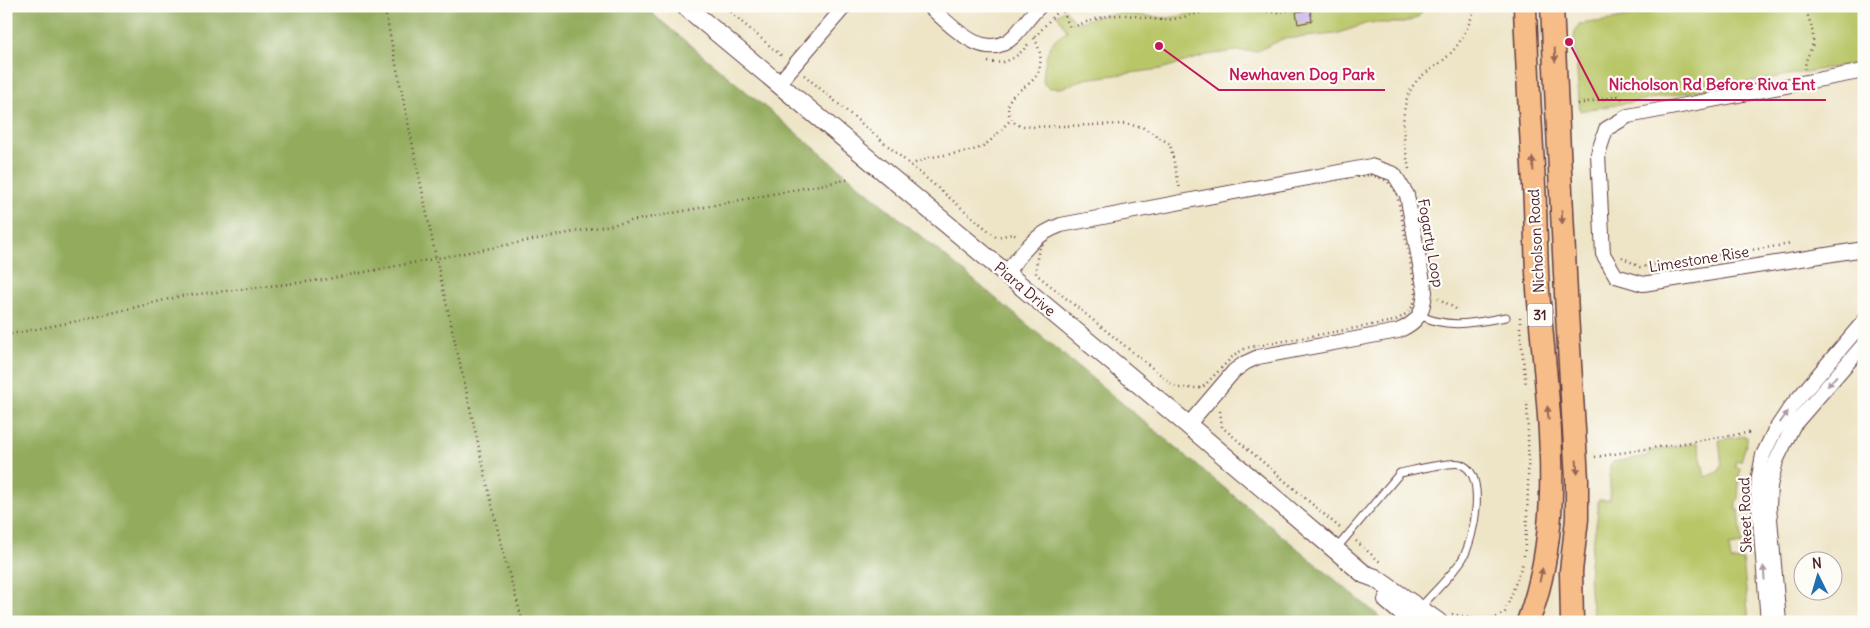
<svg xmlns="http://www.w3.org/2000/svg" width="1870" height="628" font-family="Delius,sans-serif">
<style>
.green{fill:#b9c668;stroke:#82724a}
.forest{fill:#92ab5c;stroke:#6e6544}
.building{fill:#c2aced}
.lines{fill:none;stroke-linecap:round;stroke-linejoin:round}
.service-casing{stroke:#633d42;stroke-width:9}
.minor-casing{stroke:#633d42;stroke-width:16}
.tertiary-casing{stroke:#633d42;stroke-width:20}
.primary-casing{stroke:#633d42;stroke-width:25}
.path{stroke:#633d42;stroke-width:2.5;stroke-dasharray:1 4;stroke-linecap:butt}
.service{stroke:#fff;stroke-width:7}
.minor{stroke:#fff;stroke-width:14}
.tertiary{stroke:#fff;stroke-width:18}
.primary{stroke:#f7bd88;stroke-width:22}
.oneway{fill:#986655}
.oneway2{fill:#ae9aa0}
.labels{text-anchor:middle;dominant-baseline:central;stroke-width:4.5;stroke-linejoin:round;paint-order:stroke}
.shield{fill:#fdfcf7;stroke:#806168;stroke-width:1}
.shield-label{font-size:14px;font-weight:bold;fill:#4a1f2b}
.street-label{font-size:15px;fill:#4a1f2b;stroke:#fdfcf7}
.leader{fill:none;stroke:#c2185b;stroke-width:2}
.callout-dot{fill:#c2185b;stroke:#fdfcf7;stroke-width:2}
.callout-label{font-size:16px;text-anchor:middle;font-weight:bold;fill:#c2185b;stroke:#fdfcf7;stroke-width:4.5;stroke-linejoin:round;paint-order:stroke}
</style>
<rect width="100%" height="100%" fill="#fdfcf7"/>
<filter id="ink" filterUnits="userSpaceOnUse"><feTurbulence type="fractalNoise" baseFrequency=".02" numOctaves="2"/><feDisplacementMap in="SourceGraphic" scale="10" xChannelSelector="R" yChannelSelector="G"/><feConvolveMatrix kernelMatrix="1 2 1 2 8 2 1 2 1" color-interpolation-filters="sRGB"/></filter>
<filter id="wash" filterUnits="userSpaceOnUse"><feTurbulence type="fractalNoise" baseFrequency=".0096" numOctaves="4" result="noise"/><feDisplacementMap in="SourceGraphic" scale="20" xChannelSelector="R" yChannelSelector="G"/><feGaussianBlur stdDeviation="1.12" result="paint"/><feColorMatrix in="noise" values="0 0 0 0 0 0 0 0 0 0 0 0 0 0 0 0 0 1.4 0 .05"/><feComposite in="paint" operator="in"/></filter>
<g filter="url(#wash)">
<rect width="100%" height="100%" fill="#eee5c7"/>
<g class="green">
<path d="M1212,6C1243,6 1273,12 1305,6H1422V12L1417,18L1404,23H1368L1336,34L1283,39L1257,51H1235L1207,55L1161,69L1085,79L1061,88H1049L1044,84L1043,80C1045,60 1046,41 1067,31L1057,15L1065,9L1075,23L1098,16L1120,13L1166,18L1180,16Z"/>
<path d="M1687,6H1864V62L1580,111L1574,35L1579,24L1612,20Z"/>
<path d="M1744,436L1747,437V441L1741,461H1736L1735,467L1740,468L1738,499L1736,500V509H1739L1742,544L1729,546L1731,561L1743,560L1749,622H1596C1589,601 1588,576 1591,555C1593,536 1599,519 1598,500H1610V465L1613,462L1647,456L1649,451L1698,443L1705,477L1718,472L1722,466L1719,440Z"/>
</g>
<path class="forest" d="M6,6H643L1386,622H6Z"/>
<g id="blocks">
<path class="building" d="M1310,10L1312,21L1298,24L1296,12Z"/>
</g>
</g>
<g filter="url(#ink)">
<use href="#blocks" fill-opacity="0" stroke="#633d42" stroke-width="1"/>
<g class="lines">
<g class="service-casing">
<g id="service">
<path d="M1420,315C1448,330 1477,322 1506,317"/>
<path d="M1336,549L1400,473C1411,471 1451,461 1460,464C1488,473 1474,538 1463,558C1454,573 1432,594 1420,608"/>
</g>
</g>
<g class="minor-casing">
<g id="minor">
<path d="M929,6C951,25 985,65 1014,36C1023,27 1030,15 1040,6"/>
<path d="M1618,6H1622"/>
<path d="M1864,71L1628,116L1606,129L1598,154L1603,254L1616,276L1643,284L1864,249"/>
<path d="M778,84L845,6"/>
<path d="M1006,273C1025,250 1032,236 1061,225L1371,166L1394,174L1407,195L1425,292C1423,314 1418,322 1398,331L1258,357L1245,363L1234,371L1188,425"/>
<path d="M1768,622L1758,494L1759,476L1763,455L1774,432L1790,408L1864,321"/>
<path d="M1779,622L1769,507L1770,486L1776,461L1793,426L1864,344"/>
</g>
</g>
<g class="tertiary-casing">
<g id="tertiary">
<path d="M685,6L1188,425L1364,574L1375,578L1438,622"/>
<path d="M1387,600L1413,622"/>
</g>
</g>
<g class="primary-casing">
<g id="primary">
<path d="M1525,6C1527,73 1532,139 1535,206C1536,234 1536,261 1538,289C1546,400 1568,515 1528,622"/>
<path d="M1552,6L1567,314L1577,479V519L1571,571L1572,622"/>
</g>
</g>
<g class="path">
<path d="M384,6L436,258L503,553L523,622"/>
<path d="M723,6L783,57"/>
<path d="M909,6L916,12"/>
<path d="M1227,6V11L1277,12L1319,7L1336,10L1340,9L1341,6"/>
<path d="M1433,6L1440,9L1453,6"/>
<path d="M1470,6L1474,11"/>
<path d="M1805,6C1808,19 1816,32 1812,46C1809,54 1805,60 1805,69"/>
<path d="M1061,7L1070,28C1089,21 1106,14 1126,15C1139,16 1152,20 1165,20C1183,19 1200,11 1218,10V6"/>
<path d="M1035,37L1062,6"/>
<path d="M1034,38C1042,51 1044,69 1032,81C1026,87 1016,91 1011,98C1005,107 1009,121 1018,125C1022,126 1027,126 1030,127L1125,124L1142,127L1170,144L1180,189"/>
<path d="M988,62C1007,65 1018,57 1029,43"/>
<path d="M804,75L996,237L1013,234L1018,237"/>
<path d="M1578,104L1618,96L1622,99L1623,103"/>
<path d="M911,166C927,153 959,156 979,148C993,142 1000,129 1011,120"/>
<path d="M1409,169C1404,143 1397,106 1415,83C1422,74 1432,69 1441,62C1459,48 1466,32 1474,11L1492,6"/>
<path d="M1370,175C1385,179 1389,180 1397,194L1416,292C1415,308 1408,314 1394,321L1246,348L1234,355L1202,388H1177L1036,274C1037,251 1037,247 1055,232L1346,178Z"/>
<path d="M1622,257L1640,267L1791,244"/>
<path d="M1438,298L1459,311"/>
<path d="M1520,317V328L1526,386"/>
<path d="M6,335L83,320L181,296L323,280L851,179"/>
<path d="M1220,411L1222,427L1340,528"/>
<path d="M1595,457L1753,432"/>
<path d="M1356,541L1380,562"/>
<path d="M1524,556C1529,504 1529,453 1527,401"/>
<path d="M1452,614L1482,620L1495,618L1505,612L1523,563"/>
</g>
<use href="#service" class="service"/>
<use href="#minor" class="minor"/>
<use href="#tertiary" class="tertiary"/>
<use href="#primary" class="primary"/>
</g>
<defs><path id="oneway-solid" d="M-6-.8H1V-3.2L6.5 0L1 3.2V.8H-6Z" transform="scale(1.25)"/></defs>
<g class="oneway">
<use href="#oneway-solid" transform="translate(1555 55) rotate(87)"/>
<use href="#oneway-solid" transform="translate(1533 164) rotate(-93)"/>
<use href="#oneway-solid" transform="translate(1562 217) rotate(87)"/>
<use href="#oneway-solid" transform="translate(1548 413) rotate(-95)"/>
<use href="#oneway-solid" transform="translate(1577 467) rotate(87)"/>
<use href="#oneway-solid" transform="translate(1541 575) rotate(-78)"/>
</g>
<g class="oneway2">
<use href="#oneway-solid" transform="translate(1832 381) rotate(131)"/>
<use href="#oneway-solid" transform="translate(1784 417) rotate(-55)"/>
<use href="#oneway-solid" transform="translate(1764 573) rotate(-95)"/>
</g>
</g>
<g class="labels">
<rect class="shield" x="1527.5" y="303.5" width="25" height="23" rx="4"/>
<g class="shield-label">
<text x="1540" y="315">31</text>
</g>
<g class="street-label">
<text transform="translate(1536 241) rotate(-93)">Nicholson Road</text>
<text transform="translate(1431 243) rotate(80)">Fogarty Loop</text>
<text transform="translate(1699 259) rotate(-9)">Limestone Rise</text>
<text transform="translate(1025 289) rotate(40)">Piara Drive</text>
<text transform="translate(1745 515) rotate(-92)">Skeet Road</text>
</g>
</g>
<path class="leader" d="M1159 46L1219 90H1385M1569 42L1599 100H1826"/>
<g class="callout-dot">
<circle cx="1159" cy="46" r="5"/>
<circle cx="1569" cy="42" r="5"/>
</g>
<g class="callout-label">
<text x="1302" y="80">Newhaven Dog Park</text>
<text x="1712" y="90">Nicholson Rd Before Riva Ent</text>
</g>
<rect width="1870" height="628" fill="none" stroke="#fdfcf7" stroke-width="25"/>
<g transform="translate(1818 576) rotate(355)"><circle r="24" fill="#fdfcf7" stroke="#b5a4a5"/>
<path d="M0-4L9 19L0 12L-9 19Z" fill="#1f6fb2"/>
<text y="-8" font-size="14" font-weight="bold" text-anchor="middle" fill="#4a1f2b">N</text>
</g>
</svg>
